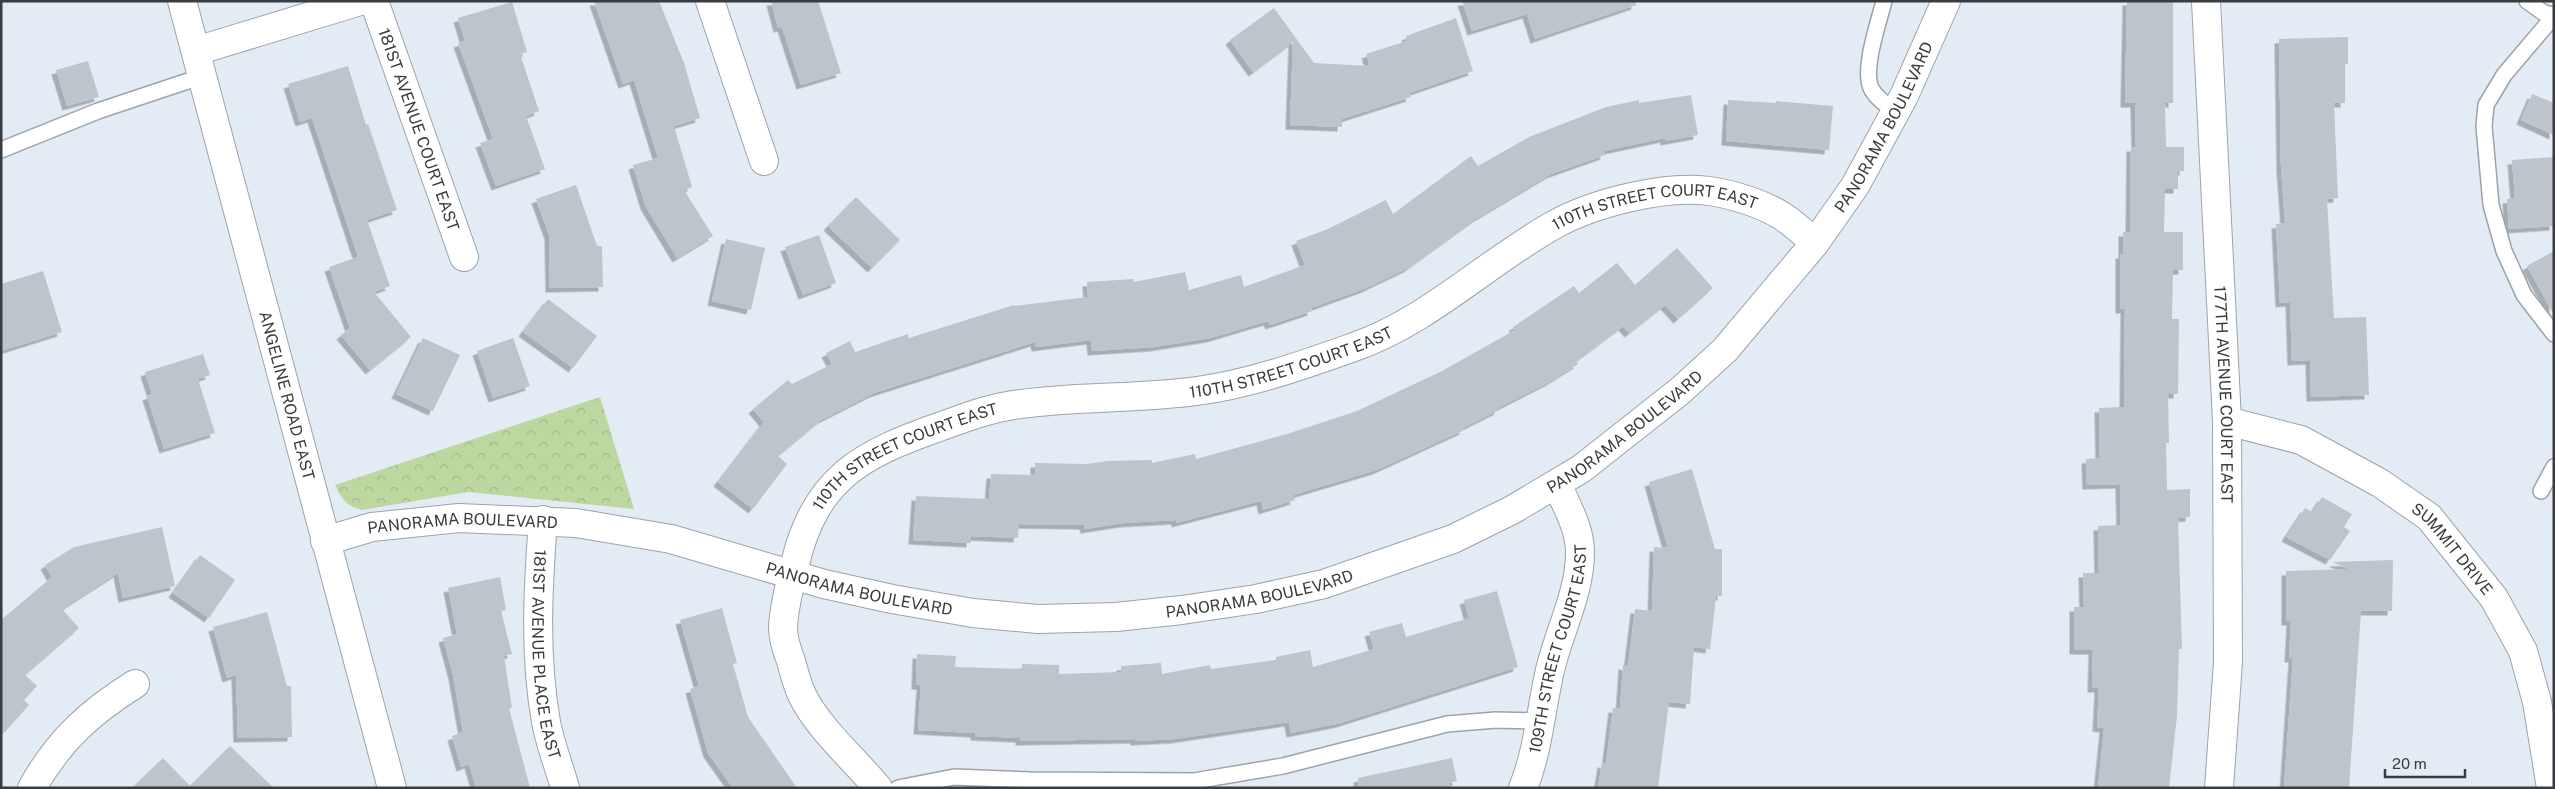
<svg xmlns="http://www.w3.org/2000/svg" width="2555" height="789" font-family="'Public Sans',sans-serif">
<style>
.park{fill:url(#park-crowns)}
.building{fill:#bdc4cc;filter:url(#shadow)}
.lines{fill:none;stroke-linecap:round;stroke-linejoin:round}
.lane-casing{stroke:#9ca3ab;stroke-width:18}
.street-casing{stroke:#9ca3ab;stroke-width:30}
.secondary-casing{stroke:#9ca3ab;stroke-width:30}
.lane{stroke:#fff;stroke-width:15}
.street{stroke:#fff;stroke-width:28}
.secondary{stroke:#fff;stroke-width:28}
.labels{text-anchor:middle;dominant-baseline:central;stroke-width:4;stroke-linejoin:round;paint-order:stroke}
.street-label{font-size:16px;fill:#393c40;stroke:#e3ebf4}
</style>
<defs>
<pattern id="park-crowns" width="20" height="18" patternUnits="userSpaceOnUse" patternTransform="scale(1.25)"><rect width="20" height="18" fill="#bcd79f"/><path d="M2 6a3 3 0 1 1 6 0M12 15a3 3 0 1 1 6 0" fill="none" stroke="#a2b98a"/></pattern>
<filter id="shadow"><feDropShadow dx="-4.5" dy="4.5" stdDeviation="0" flood-color="#0004"/></filter>
</defs>
<rect width="100%" height="100%" fill="#e3ebf4"/>
<path class="park" d="M600,397L634,509L468,492L362,510C346,506 342,499 335,485Z"/>
<g class="building">
<path d="M594,1H659L684,63L700,118L674,126L692,187L684,190L713,236L677,258L645,205L633,165L658,158L634,80L623,84Z"/>
<path d="M771,1H818L841,73L801,85L782,27L778,28Z"/>
<path d="M1462,1H1635L1636,5L1535,39L1527,14L1472,31Z"/>
<path d="M2127,1H2173V103H2165L2166,147H2184V171H2178V189H2165L2164,232H2183V270H2173L2172,319H2179L2178,394H2168L2169,443H2166L2167,490L2190,489V517L2178,518L2182,649H2179L2177,716L2169,788H2098L2104,728L2097,727L2099,688H2092L2093,650H2074V607H2084L2083,573H2099L2098,526L2121,525L2120,484L2087,485L2086,459L2100,458L2099,408L2124,407L2125,309H2120V254H2123V232H2130L2131,147H2136L2135,103H2125Z"/>
<path d="M512,2L527,52L520,54L539,111L526,116L545,169L496,186L480,143L493,139L458,43L465,41L458,18Z"/>
<path d="M1274,8L1314,63L1370,66L1366,54L1407,41L1406,36L1456,18L1473,71L1409,93L1411,97L1342,119V127L1290,125L1293,42L1253,72L1230,40Z"/>
<path d="M2348,37V64H2345V103H2334L2338,198L2327,199L2334,318L2366,317L2369,395L2311,397L2310,360L2292,361L2290,302L2280,303L2276,224L2285,223L2281,166L2279,39Z"/>
<path d="M88,61L99,97L67,106L56,70Z"/>
<path d="M348,66L366,125L368,124L397,210L367,220L390,286L374,292L411,337L370,370L341,335L350,328L329,267L358,257L312,118L300,122L288,84Z"/>
<path d="M2532,94L2554,103V135L2521,120Z"/>
<path d="M1691,95L1698,135L1665,141V138L1604,151L1605,155L1551,174L1477,218L1408,268L1364,289L1311,308L1312,311L1270,325L1268,321L1211,338L1154,347L1092,351L1091,340L1036,347L1035,342L874,393L821,420L778,456L787,464L753,509L718,482L764,422L753,409L788,380L792,384L832,364L826,353L850,341L855,352L908,334L909,338L1014,305V306L1088,297L1087,282L1133,279L1134,282L1185,272L1189,290L1241,275L1244,287L1305,265L1296,241L1328,229L1386,200L1393,214L1471,156L1478,166L1529,137L1606,107L1639,100V103Z"/>
<path d="M1728,100L1776,103V101L1833,106L1829,150L1726,141Z"/>
<path d="M2554,157V226L2509,229L2507,199L2515,198L2512,160Z"/>
<path d="M576,185L597,246H602L603,287L550,288L549,235L536,199Z"/>
<path d="M856,197L900,240L872,268L828,226Z"/>
<path d="M819,235L836,283L803,295L785,247Z"/>
<path d="M726,239L765,248L751,310L712,301Z"/>
<path d="M1677,248L1713,288L1678,319L1665,305L1629,333L1623,326L1576,361L1578,364L1549,382L1498,408L1499,410L1463,428L1464,430L1377,470L1293,495L1295,500L1263,510L1261,501L1176,523V520L1124,523L1085,529L1084,525L1019,524L1018,538L971,536V543L913,540L916,496L989,499L991,474L1035,475V463L1086,464L1108,461L1152,460V463L1195,454L1196,459L1287,434L1357,411L1442,371L1515,330L1513,327L1574,286L1579,293L1617,263L1635,285Z"/>
<path d="M2554,251V315L2527,266Z"/>
<path d="M43,271L62,332L1,351V284Z"/>
<path d="M548,299L597,336L573,368L523,332Z"/>
<path d="M423,338L460,355L433,411L396,394Z"/>
<path d="M513,338L530,386L493,398L477,351Z"/>
<path d="M203,354L210,375L198,379L215,433L164,449L147,396L152,394L145,372Z"/>
<path d="M1692,469L1715,549H1722V596H1716L1710,649L1694,647L1690,704L1669,702L1658,788H1598L1602,763L1606,764L1613,708L1620,709L1623,665L1628,666L1635,609L1652,611L1654,547L1668,548L1649,482Z"/>
<path d="M2322,497L2352,514L2344,527L2350,531L2330,560L2286,537L2305,508L2312,512Z"/>
<path d="M162,527L175,586L123,598L118,573L62,609L79,628L25,675L37,686L24,700L29,705L1,736V620L52,577L45,565L74,547Z"/>
<path d="M200,555L235,580L209,618L173,593Z"/>
<path d="M2393,560L2392,611H2361L2349,788H2284L2293,658H2289L2291,621H2286V571L2348,569L2333,562Z"/>
<path d="M500,577L506,610L501,611L512,654L504,656L512,708H509L530,788H476L469,764L461,767L452,736L463,732L453,675L443,638L457,634L448,588Z"/>
<path d="M1497,591L1518,667L1341,723L1291,733L1289,722L1175,739L1135,741V739L1020,741V738L975,736V733L918,730L921,685H916L917,654L956,656L955,667L1022,669V664L1059,665V674L1121,672V666L1161,663L1162,674L1210,665L1211,669L1276,660V657L1310,650L1313,667L1374,649L1369,632L1402,623L1406,637L1469,618L1464,600Z"/>
<path d="M722,608L737,663L733,664L748,717L797,788H733L708,753L690,689L699,686L680,620Z"/>
<path d="M267,612L287,686H291L292,737L238,738L236,675L227,678L213,627Z"/>
<path d="M230,746L274,788H132L163,758L190,786Z"/>
<path d="M1452,758L1457,781L1449,783L1450,788H1359L1358,778Z"/>
</g>
<g class="lines">
<g class="lane-casing">
<g id="lane">
<path d="M1884,1C1879,22 1861,72 1872,90C1878,100 1887,105 1896,111"/>
<path d="M2527,1L2544,13L2554,15"/>
<path d="M2554,16L2504,75L2486,105L2484,126L2491,205L2504,251L2524,295L2554,334"/>
<path d="M1,150L98,111L203,76"/>
<path d="M2541,491L2554,467"/>
<path d="M898,788L954,777L1030,780L1194,781L1283,766L1447,724L1496,720L1541,721"/>
</g>
</g>
<g class="street-casing">
<g id="street">
<path id="s1" d="M374,1L464,257"/>
<path d="M710,1L764,161"/>
<path id="s2" d="M2206,1L2227,421L2228,662L2219,788"/>
<path d="M196,51L360,1"/>
<path id="s3" d="M2227,421L2301,440L2380,483L2429,517L2494,598L2523,651L2537,702L2551,788"/>
<path id="s4" d="M543,520C538,588 534,654 546,722C550,744 559,766 565,788"/>
<path id="s5" d="M325,541L372,527L459,518L576,523L671,539L824,584L892,599L973,613L1038,619L1116,617L1182,610L1256,599L1324,584L1453,539L1512,510L1581,469L1680,391L1725,350L1815,243L1855,186L1904,96L1946,1"/>
<path d="M32,788C59,740 89,713 135,684"/>
<path id="s6" d="M878,788C854,759 818,728 802,695C797,684 794,672 791,661C787,651 783,638 783,627C784,605 790,585 795,564C815,478 862,454 939,427C967,417 992,407 1021,404C1079,396 1139,399 1197,391C1250,384 1303,365 1354,347C1428,321 1485,264 1552,226C1592,203 1664,185 1709,191C1732,194 1763,204 1782,216C1794,224 1805,234 1815,243"/>
<path id="s7" d="M1523,788C1539,749 1541,706 1551,666C1561,627 1580,592 1580,552C1580,528 1566,505 1557,484"/>
</g>
</g>
<g class="secondary-casing">
<g id="secondary">
<path id="s8" d="M182,1L392,788"/>
</g>
</g>
<use href="#lane" class="lane"/>
<use href="#street" class="street"/>
<use href="#secondary" class="secondary"/>
</g>
<g class="labels">
<g class="street-label">
<text stroke="none"><textPath href="#s5" startOffset="1760">PANORAMA BOULEVARD</textPath></text>
<text stroke="none"><textPath href="#s1" startOffset="136">181ST AVENUE COURT EAST</textPath></text>
<text stroke="none"><textPath href="#s6" startOffset="1231">110TH STREET COURT EAST</textPath></text>
<text stroke="none"><textPath href="#s6" startOffset="826">110TH STREET COURT EAST</textPath></text>
<text stroke="none"><textPath href="#s8" startOffset="408">ANGELINE ROAD EAST</textPath></text>
<text stroke="none"><textPath href="#s2" startOffset="394">177TH AVENUE COURT EAST</textPath></text>
<text stroke="none"><textPath href="#s5" startOffset="1355">PANORAMA BOULEVARD</textPath></text>
<text stroke="none"><textPath href="#s6" startOffset="421">110TH STREET COURT EAST</textPath></text>
<text stroke="none"><textPath href="#s5" startOffset="140">PANORAMA BOULEVARD</textPath></text>
<text stroke="none"><textPath href="#s3" startOffset="265">SUMMIT DRIVE</textPath></text>
<text stroke="none"><textPath href="#s5" startOffset="545">PANORAMA BOULEVARD</textPath></text>
<text stroke="none"><textPath href="#s5" startOffset="950">PANORAMA BOULEVARD</textPath></text>
<text stroke="none"><textPath href="#s7" startOffset="144">109TH STREET COURT EAST</textPath></text>
<text stroke="none"><textPath href="#s4" startOffset="135">181ST AVENUE PLACE EAST</textPath></text>
</g>
</g>
<rect width="2555" height="789" fill="none" stroke="#393c40" stroke-width="5"/>
<path d="M2385 769v8h80v-8" fill="none" stroke="#393c40" stroke-width="2.5"/>
<text x="2392" y="769" font-size="15" fill="#393c40" stroke="#e3ebf4" stroke-width="4" paint-order="stroke">20 m</text>
</svg>
